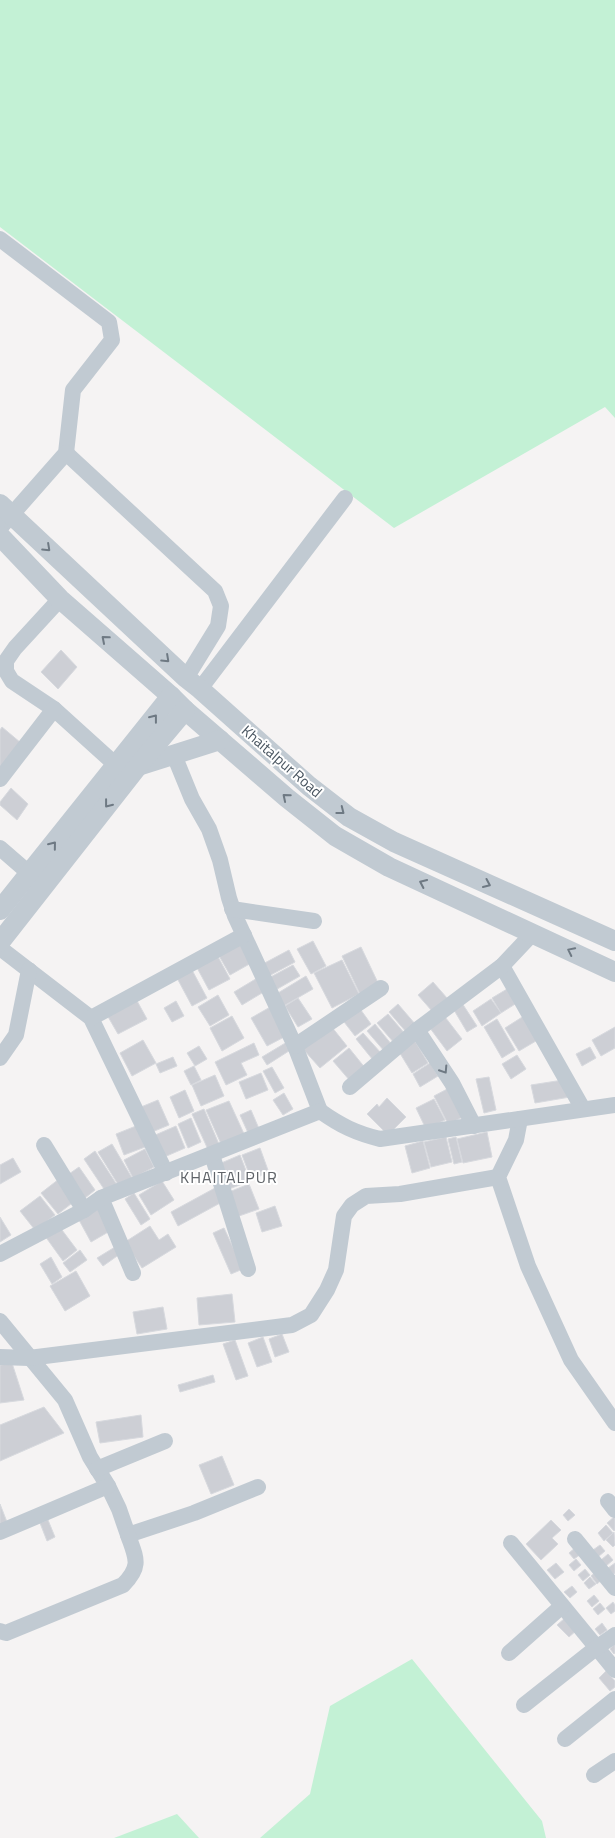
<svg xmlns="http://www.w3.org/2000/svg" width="615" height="1838" font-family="'Titillium Web',sans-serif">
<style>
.green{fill:#c3f1d5}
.building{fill:#cdcfd5;stroke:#d7d9de}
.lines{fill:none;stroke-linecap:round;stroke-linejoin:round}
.minor{stroke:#c1cad2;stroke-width:16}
.tertiary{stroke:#c1cad2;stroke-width:20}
.oneway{stroke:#6e7983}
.labels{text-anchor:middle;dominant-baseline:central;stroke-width:4;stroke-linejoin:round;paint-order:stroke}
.street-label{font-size:15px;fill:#4a5661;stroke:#fff}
.neighbourhood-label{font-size:16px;letter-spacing:1px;fill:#5f6368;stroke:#fff}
</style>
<rect width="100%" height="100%" fill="#f5f3f3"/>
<g class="green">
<path d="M0,0H615V418L605,407L394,528L0,227Z"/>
<path d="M412,1659L542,1821L546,1838H260L310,1794L330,1706Z"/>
<path d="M177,1814L199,1838H114Z"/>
</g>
<g class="building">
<path d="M61,650L77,667L58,689L41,672Z"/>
<path d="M2,727L21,743L0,769V730Z"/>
<path d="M11,788L28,804L17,820L0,805V802Z"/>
<path d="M240,941L253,962L230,975L218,954Z"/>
<path d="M313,941L326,966L311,974L297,949Z"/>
<path d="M361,947L379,985L360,994L342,956Z"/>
<path d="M289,950L295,962L265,978L259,966Z"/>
<path d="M216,953L230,979L209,990L195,964Z"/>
<path d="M342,960L359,994L332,1008L314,973Z"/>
<path d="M293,965L300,976L272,992L265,980Z"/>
<path d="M192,970L207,998L192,1006L177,978Z"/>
<path d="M306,976L313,989L280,1008L273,996Z"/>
<path d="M259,977L267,990L242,1005L234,992Z"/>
<path d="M433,982L447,998L432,1011L418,995Z"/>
<path d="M512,986L520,1001L501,1013L492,998Z"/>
<path d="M218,995L229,1015L210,1026L198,1007Z"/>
<path d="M298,998L312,1019L298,1027L285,1006Z"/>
<path d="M136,999L147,1019L118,1034L107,1015Z"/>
<path d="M491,999L501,1013L482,1026L473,1011Z"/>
<path d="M460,1000L477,1026L467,1032L451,1005Z"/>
<path d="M176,1001L184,1016L172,1022L164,1008Z"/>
<path d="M398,1004L416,1025L407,1033L389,1012Z"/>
<path d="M272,1006L288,1035L267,1046L251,1018Z"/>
<path d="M358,1006L371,1024L355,1036L341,1018Z"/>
<path d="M442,1013L462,1039L447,1051L427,1024Z"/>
<path d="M388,1014L406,1035L395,1044L377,1023Z"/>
<path d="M527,1014L541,1038L519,1051L505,1028Z"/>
<path d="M232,1016L244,1038L222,1051L210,1028Z"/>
<path d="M497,1019L515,1050L502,1058L484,1027Z"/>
<path d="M375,1024L392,1045L385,1052L367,1031Z"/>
<path d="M331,1026L347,1046L320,1068L303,1049Z"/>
<path d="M615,1027V1048L601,1056L592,1040Z"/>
<path d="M363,1033L381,1053L373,1060L356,1039Z"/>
<path d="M143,1040L156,1063L132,1076L120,1053Z"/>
<path d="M415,1041L428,1063L412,1073L398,1050Z"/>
<path d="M287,1042L292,1049L267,1065L262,1057Z"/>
<path d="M254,1043L259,1055L241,1063L247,1075L226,1085L215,1062Z"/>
<path d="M199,1046L207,1059L195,1066L187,1053Z"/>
<path d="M590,1047L596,1058L582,1066L576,1054Z"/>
<path d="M349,1048L366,1069L351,1082L333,1061Z"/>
<path d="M517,1055L526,1069L511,1079L502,1064Z"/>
<path d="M173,1057L177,1066L160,1073L156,1064Z"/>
<path d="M430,1063L438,1076L420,1087L413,1074Z"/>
<path d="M194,1066L201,1080L191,1085L184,1071Z"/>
<path d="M272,1067L284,1088L275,1093L263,1071Z"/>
<path d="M261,1073L268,1090L246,1099L239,1082Z"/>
<path d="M215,1075L224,1096L201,1106L192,1085Z"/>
<path d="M489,1077L496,1110L484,1113L476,1079Z"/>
<path d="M563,1080L570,1097L535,1103L531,1085Z"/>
<path d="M451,1087L465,1116L448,1124L434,1096Z"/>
<path d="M185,1090L194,1111L179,1118L170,1097Z"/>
<path d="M284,1093L293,1109L283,1115L273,1100Z"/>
<path d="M387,1098L406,1117L388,1135L367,1114L377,1104L379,1107Z"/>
<path d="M434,1099L445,1120L426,1129L416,1108Z"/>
<path d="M158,1100L169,1125L152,1132L141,1107Z"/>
<path d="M229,1101L245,1136L222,1146L206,1110Z"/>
<path d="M204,1109L221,1149L210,1154L192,1114Z"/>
<path d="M251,1110L260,1131L249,1135L240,1115Z"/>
<path d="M191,1118L201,1142L188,1148L178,1124Z"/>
<path d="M136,1126L145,1147L124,1155L116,1134Z"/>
<path d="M176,1126L185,1148L162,1158L153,1136Z"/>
<path d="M487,1132L492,1157L463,1163L457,1139Z"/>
<path d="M446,1137L452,1162L431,1167L424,1142Z"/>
<path d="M456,1137L462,1162L454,1164L448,1139Z"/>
<path d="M423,1141L430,1168L412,1173L405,1146Z"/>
<path d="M112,1144L132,1178L119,1186L98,1152Z"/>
<path d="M260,1148L269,1173L251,1179L242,1155Z"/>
<path d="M145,1149L154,1167L133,1178L124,1160Z"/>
<path d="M95,1151L117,1185L106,1192L84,1159Z"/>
<path d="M240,1155L250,1181L229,1189L219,1164Z"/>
<path d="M13,1158L21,1172L0,1184V1165Z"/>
<path d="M79,1167L95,1190L85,1198L69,1174Z"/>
<path d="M59,1179L76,1200L58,1214L41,1193Z"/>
<path d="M162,1181L174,1200L151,1215L139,1195Z"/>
<path d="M249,1184L259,1209L239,1216L229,1192Z"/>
<path d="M215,1188L222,1202L178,1226L171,1212Z"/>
<path d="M134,1193L150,1219L141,1225L125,1199Z"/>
<path d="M40,1196L55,1215L35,1230L20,1211Z"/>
<path d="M275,1206L282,1226L262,1232L256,1213Z"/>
<path d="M98,1209L110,1231L91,1242L79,1220Z"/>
<path d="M0,1217L11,1235L0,1242Z"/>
<path d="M59,1226L77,1250L63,1261L45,1236Z"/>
<path d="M150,1226L159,1240L168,1234L176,1247L142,1268L125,1242Z"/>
<path d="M224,1228L243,1269L231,1274L213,1233Z"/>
<path d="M115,1247L120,1254L103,1266L97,1258Z"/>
<path d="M80,1250L87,1260L70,1272L63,1263Z"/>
<path d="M51,1257L62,1277L52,1284L40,1264Z"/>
<path d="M76,1271L90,1296L65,1311L50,1286Z"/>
<path d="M232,1294L235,1322L199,1325L197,1298Z"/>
<path d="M163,1307L167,1329L137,1334L133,1312Z"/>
<path d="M282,1334L289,1352L275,1357L269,1339Z"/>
<path d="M263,1337L272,1362L257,1367L248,1343Z"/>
<path d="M235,1340L248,1376L236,1380L223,1344Z"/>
<path d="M12,1363L24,1400L0,1403V1365Z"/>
<path d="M213,1375L215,1382L180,1392L178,1385Z"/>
<path d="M44,1407L64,1433L0,1461V1425Z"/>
<path d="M141,1415L143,1437L100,1443L96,1422Z"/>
<path d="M222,1456L234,1485L211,1494L199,1465Z"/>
<path d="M0,1504L7,1522L0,1525Z"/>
<path d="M569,1509L575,1515L568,1521L563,1515Z"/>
<path d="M615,1516V1530L614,1531L607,1523Z"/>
<path d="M48,1520L55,1537L47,1541L40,1523Z"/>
<path d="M551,1520L561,1530L552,1538L558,1544L541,1560L526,1544Z"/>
<path d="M606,1525L613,1533L604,1541L598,1533Z"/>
<path d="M614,1532L615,1545L613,1547L606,1540Z"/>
<path d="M600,1545L605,1551L598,1557L593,1550Z"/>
<path d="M576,1547L581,1554L574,1559L569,1553Z"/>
<path d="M608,1554L613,1560L606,1566L601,1560Z"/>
<path d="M576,1559L581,1565L574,1571L569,1565Z"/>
<path d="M556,1563L564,1572L555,1579L547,1570Z"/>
<path d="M615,1563V1573L614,1574L608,1568Z"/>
<path d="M585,1569L590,1575L583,1581L578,1575Z"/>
<path d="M598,1570L605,1577L597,1584L591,1576Z"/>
<path d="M590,1577L596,1584L589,1589L584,1583Z"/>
<path d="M572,1586L577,1592L570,1598L564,1592Z"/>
<path d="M594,1595L599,1601L592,1607L587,1601Z"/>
<path d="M613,1602L615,1605V1611L611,1614L606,1608Z"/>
<path d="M600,1603L605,1609L598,1615L593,1609Z"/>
<path d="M565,1618L577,1630L569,1637L557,1625Z"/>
<path d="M602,1623L607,1630L600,1635L595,1629Z"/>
<path d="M615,1644V1653L614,1654L610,1649Z"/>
<path d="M606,1671L615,1681V1687L610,1691L599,1678Z"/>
</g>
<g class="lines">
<g class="minor">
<path d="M0,239L109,322L112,340L73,390L66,453L0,528"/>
<path d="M66,453L215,591L221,606L218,626L186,678"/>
<path d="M60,599L15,648L6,661V671L12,681L54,709L117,766"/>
<path d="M200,689L345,498"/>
<path d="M174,755L192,799L209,829L220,860L229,898L235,916L295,1046L320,1111"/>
<path d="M0,779L54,709"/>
<path d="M0,848L30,874"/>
<path d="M232,909L314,921"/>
<path d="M0,948L91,1018L166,1173"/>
<path d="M502,966L583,1109"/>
<path d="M91,1018L244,935"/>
<path d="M417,1030L452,1083L474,1126"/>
<path d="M295,1046L381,988"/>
<path d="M0,1058L16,1035L29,970"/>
<path d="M350,1087L417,1030L502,966L533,933"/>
<path d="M520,1119L516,1140L498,1177L528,1266L571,1360L615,1423"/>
<path d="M44,1145L84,1210"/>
<path d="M212,1155L248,1269"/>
<path d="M101,1198L133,1273"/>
<path d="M0,1254L84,1210L101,1198L320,1111C341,1126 356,1133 380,1139L615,1105"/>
<path d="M0,1321L65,1400L90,1457L108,1486L119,1509L128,1535L194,1513L258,1487"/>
<path d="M0,1357L29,1358L292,1325L311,1315L327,1290L336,1270L344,1216L352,1205L366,1196L400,1194L498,1177"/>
<path d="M97,1469L165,1441"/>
<path d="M608,1501L615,1510"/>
<path d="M0,1532L108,1486"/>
<path d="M575,1539L615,1588"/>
<path d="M511,1543L615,1670"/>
<path d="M0,1631L6,1633L123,1585C142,1566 136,1558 128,1535"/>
<path d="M509,1653L562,1606"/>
<path d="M524,1705L596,1648L615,1635"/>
<path d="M565,1739L615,1699"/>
<path d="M594,1775L615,1761"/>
</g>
<g class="tertiary">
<path d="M0,504L186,678L200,689L309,786L349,817L394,842L615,941"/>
<path d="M0,536L60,599L171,696L185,710L287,798L335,836L389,867L615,972"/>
<path d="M138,766L220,740"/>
<path d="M0,910L171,696"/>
<path d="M0,942L138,766L185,710"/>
</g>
</g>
<defs><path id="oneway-chevron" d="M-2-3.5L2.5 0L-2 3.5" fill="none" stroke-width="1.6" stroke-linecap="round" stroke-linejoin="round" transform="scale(1.25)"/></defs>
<g class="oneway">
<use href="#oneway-chevron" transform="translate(47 548) rotate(43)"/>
<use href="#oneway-chevron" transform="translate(105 639) rotate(-139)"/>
<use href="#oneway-chevron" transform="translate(166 659) rotate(43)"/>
<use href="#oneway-chevron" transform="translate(154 718) rotate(-52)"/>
<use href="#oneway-chevron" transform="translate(286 797) rotate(-140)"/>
<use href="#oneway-chevron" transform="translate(108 804) rotate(128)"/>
<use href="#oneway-chevron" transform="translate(341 811) rotate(38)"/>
<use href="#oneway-chevron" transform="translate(53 845) rotate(-51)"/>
<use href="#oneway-chevron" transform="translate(423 883) rotate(-155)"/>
<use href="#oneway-chevron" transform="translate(487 884) rotate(24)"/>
<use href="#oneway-chevron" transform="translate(571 951) rotate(-154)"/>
<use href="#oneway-chevron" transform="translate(444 1070) rotate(57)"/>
</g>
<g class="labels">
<g class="street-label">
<text transform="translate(282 761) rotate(41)">Khaitalpur Road</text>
</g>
<g class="neighbourhood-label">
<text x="229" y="1177">KHAITALPUR</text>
</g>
</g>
</svg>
